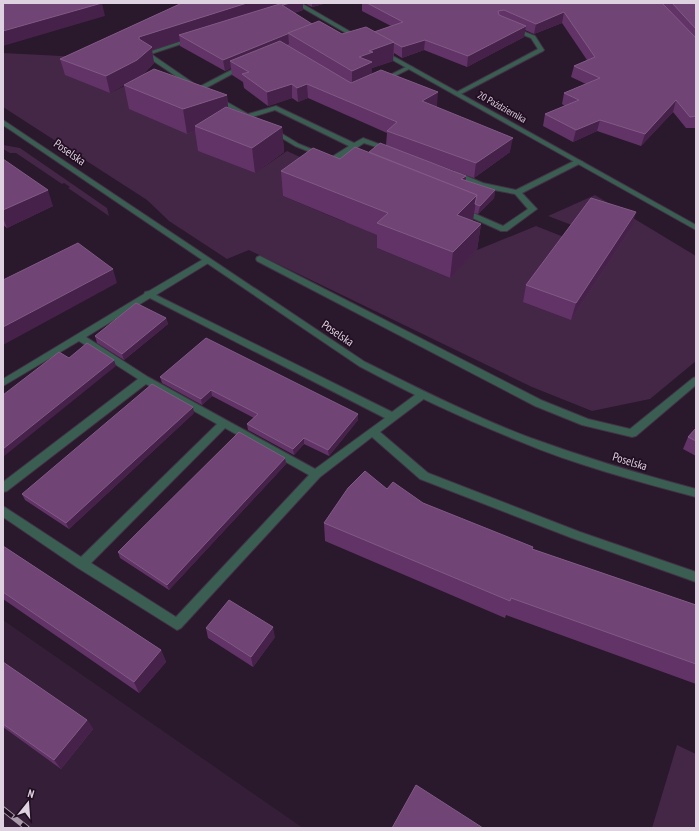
<svg xmlns="http://www.w3.org/2000/svg" width="699" height="831" font-family="'PT Sans Narrow',sans-serif">
<style>
.built{fill:#351e37}
.green{fill:#442646}
.lines{fill:none;stroke-linecap:round;stroke-linejoin:round}
.service-casing{stroke:#433245;stroke-width:2}
.minor-casing{stroke:#433245;stroke-width:2}
.tertiary-casing{stroke:#433245;stroke-width:2}
.service{fill:#3a5f52;fill-rule:evenodd}
.minor{fill:#3a5f52;fill-rule:evenodd}
.tertiary{fill:#3a5f52;fill-rule:evenodd}
.rail-casing{stroke:#a99aaa;stroke-width:5.5}
.rail{stroke:#210e22;stroke-width:4;stroke-dasharray:12;stroke-linecap:butt}
.wall{fill:#623367}
.shaded-wall{fill:#46214a}
.building{fill:#704474;stroke:#815a85}
.labels{text-anchor:middle;dominant-baseline:central;stroke-width:3.5;stroke-linejoin:round;paint-order:stroke}
.far-street-label{font-size:10px;fill:#dfd2e0;stroke:#210e22}
.street-label{font-size:12px;fill:#dfd2e0;stroke:#210e22}
</style>
<rect width="100%" height="100%" fill="#2a182c"/>
<path class="built" d="M3,620L303,828H3Z"/>
<g class="green">
<path d="M3,53L81,57L110,93L143,77L197,119L199,151L255,173L287,151L320,166L283,196L345,222L380,196L377,248L450,278L477,250L536,226L569,239L577,227L548,216L595,195L696,256V361L650,399L592,411L532,387L249,250L227,259L169,221L147,200L3,107Z"/>
<path d="M3,145L20,148L107,208L109,216L68,188L70,187L64,183L62,184L16,153H10L3,149Z"/>
<path d="M677,745L696,754V828H652Z"/>
</g>
<g class="lines">
<g class="service-casing">
<g id="service">
<path d="M511,28H515L535,36L544,50L543,51L459,95H455V93L538,49L531,38L511,30Z"/>
<path d="M191,38L196,39L151,54L199,87L241,65H245V67L204,89L248,114L276,106L354,143L363,138L392,149L389,151L364,143L336,162H330V158L349,146L275,110L252,117L251,118H247L195,89L143,54Z"/>
<path d="M408,66L413,67L383,82L378,81Z"/>
<path d="M270,129H274L299,144L326,155L322,157L320,156L295,146L270,131Z"/>
<path d="M576,160H579L583,162L522,193L537,209L507,231H501L457,211L458,209H464L503,226L528,209L515,194L478,187L451,176V172H457L483,183L516,190Z"/>
<path d="M260,256L541,400L588,419L630,429L693,378L696,377V385L636,436L632,437L582,425L535,406L257,261L256,259L257,257Z"/>
<path d="M207,257L211,260L210,262L156,295L392,412L419,392H425L427,395L425,398L380,432L428,473L580,532L696,572V582L572,538L420,479L372,437L320,477L181,628L177,630L78,568L3,517V506L81,557L217,424L146,384L7,491L3,492V482L138,379L79,341L3,386V379L144,294L145,292L149,291ZM150,298L385,418L315,469L148,377L86,337ZM225,428L309,475L176,617L91,563Z"/>
</g>
</g>
<g class="minor-casing">
<g id="minor">
<path d="M294,3H301L363,39L358,40Z"/>
<path d="M380,51H384L696,225V230L380,53Z"/>
</g>
</g>
<g class="tertiary-casing">
<path id="tertiary" d="M3,120L365,362C418,388 473,416 528,437C583,457 639,474 696,489V497C636,481 576,465 519,441C464,419 411,394 359,366L3,125Z"/>
</g>
<use href="#service" class="service"/>
<use href="#minor" class="minor"/>
<use href="#tertiary" class="tertiary"/>
<g class="rail-casing">
<path id="rail" d="M3,809L27,828"/>
</g>
<use href="#rail" class="rail"/>
</g>
<g class="wall">
<path d="M182,3H303V10L294,13L312,24L342,34L374,32L391,26L362,11V3H696V128H686L673,112L641,146L597,131L573,142L543,126L545,114L565,106L562,104L564,93L586,84L571,77L574,66L587,60L562,23L534,34L525,30L524,37L467,67L424,50L402,58L394,53L393,61L372,68L371,74L437,107L510,152L474,178L430,162L466,176V181L495,190L494,198L478,214L474,213L472,221L481,224L477,250L450,278L377,248V235L283,196L281,171L340,159L369,152L386,145L387,133L308,98L298,102L292,98L268,106L244,88L243,82L232,75L231,68L225,71L180,46V41L152,50L154,63L141,77L227,95L228,107L282,127L284,152L255,173L198,151L195,131L187,134L129,109L124,85L110,93L65,75L60,59Z"/>
<path d="M304,3H327L312,7Z"/>
<path d="M3,159L53,206L7,228L3,225Z"/>
<path d="M631,229L571,320L523,302L526,285Z"/>
<path d="M166,318L168,324L124,360L97,343L95,336Z"/>
<path d="M160,377L358,414V420L329,456L304,444L294,455L248,430L247,424L254,418L212,396L202,405L162,383Z"/>
<path d="M194,413L69,529L25,500L22,494Z"/>
<path d="M696,428V456L683,449L688,437Z"/>
<path d="M285,458L286,464L169,590L120,558L118,552Z"/>
<path d="M387,489L423,503L532,549L696,605V684L506,615L505,618L325,541L324,523Z"/>
<path d="M3,546L161,650L166,662L139,693L3,599Z"/>
<path d="M206,628L275,637L253,667L208,638Z"/>
<path d="M3,662L87,720L93,729L61,769L3,727Z"/>
</g>
<g class="shaded-wall">
<path d="M102,3L105,16L3,46V31Z"/>
<path d="M247,3H303V10L283,16L179,35L180,41L152,50L154,63L141,77L110,93L106,76L139,39V37Z"/>
<path d="M312,3H327L312,7Z"/>
<path d="M564,12L562,23L534,34L536,24Z"/>
<path d="M526,26L524,37L467,67L468,56Z"/>
<path d="M288,33L289,44L238,66L230,61L231,68L225,71L223,60Z"/>
<path d="M425,40L424,50L402,58V47Z"/>
<path d="M394,42L393,61L372,68V71L371,81L352,89V71L359,57L369,51Z"/>
<path d="M292,84V98L268,106L267,92Z"/>
<path d="M307,84L308,98L298,102L297,88Z"/>
<path d="M438,92L437,107L421,116L422,101Z"/>
<path d="M227,95L229,119L195,126V131L187,134L183,109Z"/>
<path d="M676,100L673,112L641,146L645,134Z"/>
<path d="M600,120L597,131L573,142L576,130Z"/>
<path d="M282,127L284,152L255,173L252,148Z"/>
<path d="M513,138L510,152L474,178L476,163Z"/>
<path d="M466,176L465,184L461,179Z"/>
<path d="M48,190L53,206L7,228L3,217V210Z"/>
<path d="M495,190L494,198L478,214L480,206Z"/>
<path d="M477,195L473,220L454,241L457,215Z"/>
<path d="M636,212L631,229L571,320L576,303Z"/>
<path d="M481,224L477,250L450,278L453,252Z"/>
<path d="M113,269L117,283L3,345V327Z"/>
<path d="M166,318L168,324L124,360L122,354Z"/>
<path d="M114,360L116,366L3,457V449Z"/>
<path d="M211,390L212,396L202,405L201,399Z"/>
<path d="M193,407L194,413L69,529L66,523Z"/>
<path d="M358,414V420L329,456L328,450Z"/>
<path d="M304,438V444L294,455L293,449Z"/>
<path d="M285,458L286,464L169,590L167,585Z"/>
<path d="M273,627L275,637L253,667L251,657Z"/>
<path d="M161,650L166,662L139,693L134,682Z"/>
<path d="M87,720L93,729L61,769L54,760Z"/>
</g>
<g class="building">
<path d="M3,3H102L3,31Z"/>
<path d="M182,3H247L139,37V39L152,47L137,60L106,76L60,59Z"/>
<path d="M283,3H291L282,5L312,24L223,60L179,35Z"/>
<path d="M367,3H662L696,38V116L690,117L676,100L645,134L600,120L576,130L545,114L579,100L564,93L600,78L574,66L595,57L564,12L536,24L504,10L498,11L499,15L526,26L468,56L425,40L402,47L374,32L403,22Z"/>
<path d="M672,3H696V29Z"/>
<path d="M319,21L342,34L366,27L394,42L369,51L373,52L359,57L372,62L352,71L288,33Z"/>
<path d="M280,41L351,83L381,70L438,92L422,101L513,138L476,163L387,131L397,122L307,84L297,88L292,84L267,92L242,74L249,72L230,61Z"/>
<path d="M154,69L227,95L183,109L124,85Z"/>
<path d="M226,107L282,127L252,148L195,126Z"/>
<path d="M380,143L466,176L461,179L495,190L480,206L475,204L477,195L369,152Z"/>
<path d="M355,147L477,195L457,215L481,224L453,252L377,223L388,213L281,171L313,148L340,159Z"/>
<path d="M3,159L48,190L3,210Z"/>
<path d="M591,198L636,212L576,303L526,285Z"/>
<path d="M78,243L113,269L3,327V280Z"/>
<path d="M136,303L166,318L122,354L95,336Z"/>
<path d="M206,338L358,414L328,450L304,438L293,449L247,424L258,414L211,390L201,399L160,377Z"/>
<path d="M87,343L114,360L3,449V395L59,352L69,358Z"/>
<path d="M152,384L193,407L66,523L22,494Z"/>
<path d="M696,428V441L688,437Z"/>
<path d="M239,432L285,458L167,585L118,552Z"/>
<path d="M365,471L387,489L393,482L423,503L533,547L532,549L696,605V664L511,598L510,601L324,523L348,488Z"/>
<path d="M3,546L161,650L134,682L3,592Z"/>
<path d="M229,600L273,627L251,657L206,628Z"/>
<path d="M3,662L87,720L54,760L3,724Z"/>
<path d="M416,785L483,828H392Z"/>
</g>
<g class="labels">
<g class="far-street-label">
<text transform="translate(502 107) rotate(29)">20 Października</text>
</g>
<g class="street-label">
<text transform="translate(70 152) rotate(35)">Poselska</text>
<text transform="translate(338 333) rotate(34)">Poselska</text>
<text transform="translate(630 461) rotate(17)">Poselska</text>
</g>
</g>
<rect width="699" height="831" fill="none" stroke="#dfd2e0" stroke-width="8"/>
<g transform="translate(28 803) rotate(17)" stroke="#210e22" stroke-width="3" paint-order="stroke">
<path d="M0-3L7 15L0 10L-7 15Z" fill="#dfd2e0"/>
<text y="-6" font-size="11" font-weight="bold" text-anchor="middle" fill="#dfd2e0">N</text>
</g>
</svg>
